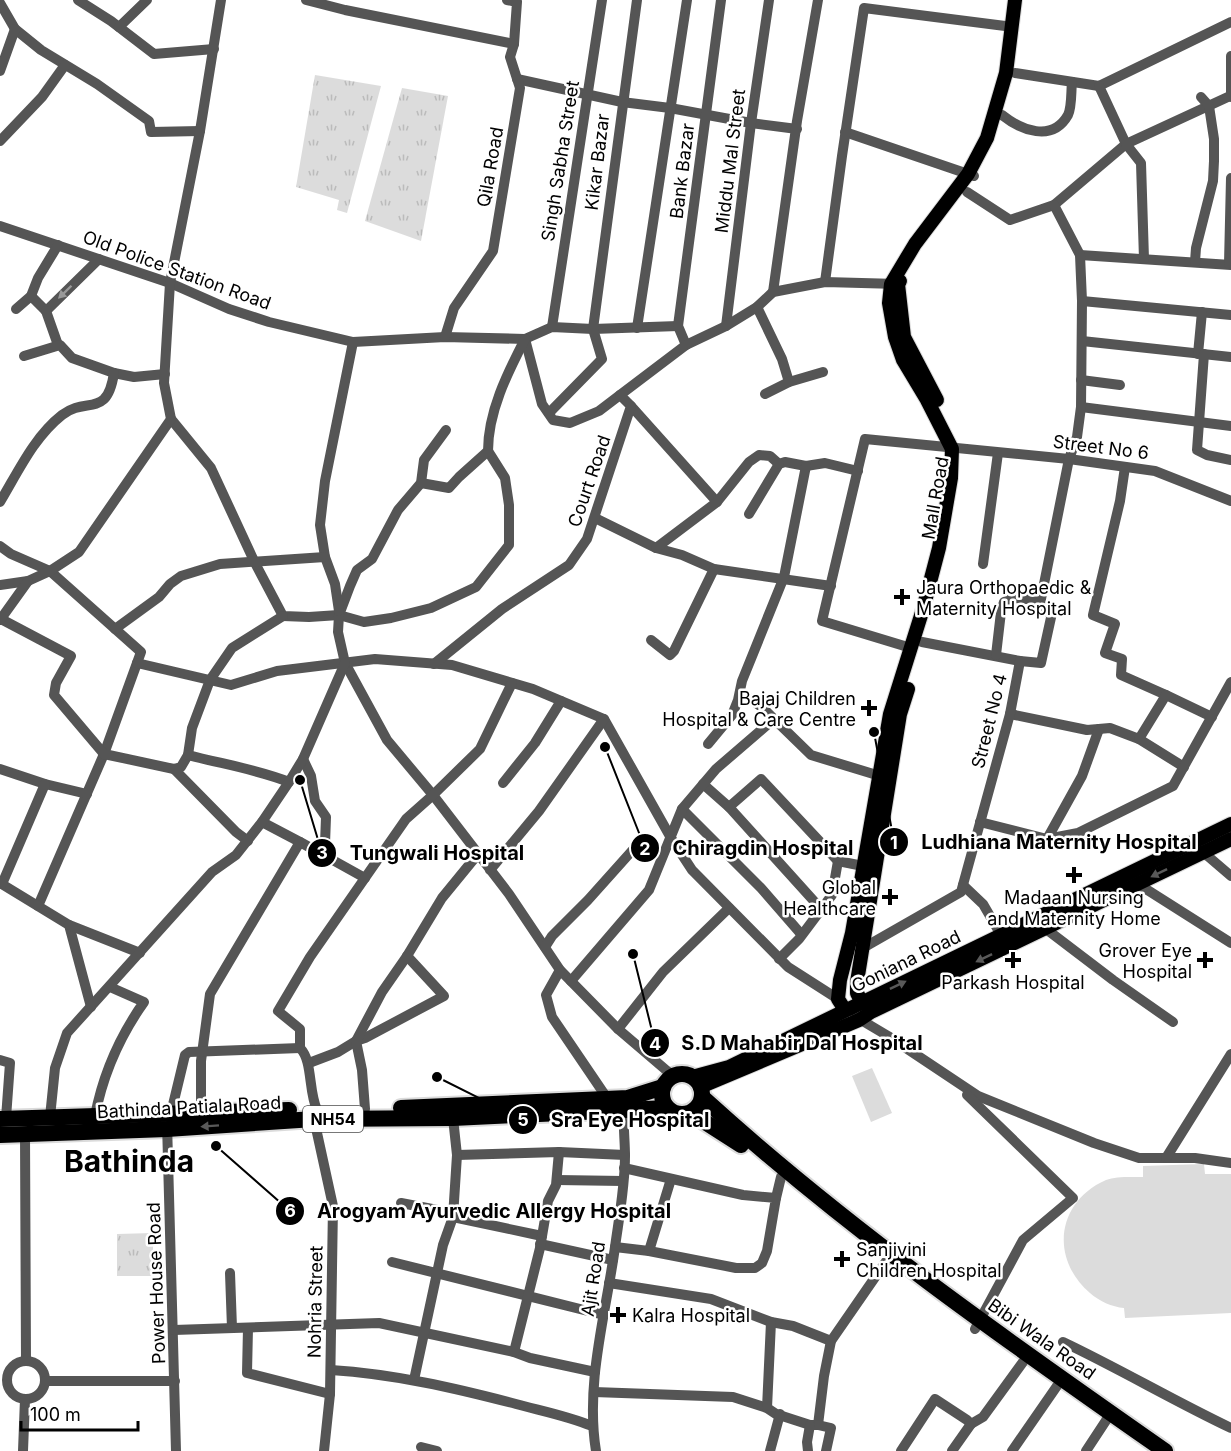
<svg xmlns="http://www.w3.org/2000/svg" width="1231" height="1451" font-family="Inter,sans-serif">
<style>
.green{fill:#dcdcdc}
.park{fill:url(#park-tufts)}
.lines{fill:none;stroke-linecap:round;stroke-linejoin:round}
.major-casing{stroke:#dbdbdb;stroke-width:16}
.highway-casing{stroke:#dbdbdb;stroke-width:20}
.minor{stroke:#555;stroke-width:10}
.major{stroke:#000;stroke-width:14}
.highway{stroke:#000;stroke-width:16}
.oneway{fill:#999}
.oneway2{fill:#595959}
.poi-dot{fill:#000;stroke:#fff;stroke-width:2}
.labels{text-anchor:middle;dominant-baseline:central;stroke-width:5;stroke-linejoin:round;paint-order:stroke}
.shield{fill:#fff;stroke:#4c4c4c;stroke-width:1.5}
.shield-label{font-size:16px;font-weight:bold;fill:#000}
.street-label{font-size:18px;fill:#000;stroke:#fff}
.poi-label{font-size:18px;fill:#000;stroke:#fff;text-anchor:start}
.town-label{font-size:30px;font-weight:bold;fill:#000;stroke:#fff}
.leader{fill:none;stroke:#000;stroke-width:2}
.callout-dot{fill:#000;stroke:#fff;stroke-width:2}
.mark-label{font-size:18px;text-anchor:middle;font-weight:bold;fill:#fff}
.callout-label{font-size:20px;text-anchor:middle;font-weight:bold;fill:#000;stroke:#fff;stroke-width:5;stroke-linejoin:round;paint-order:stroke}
</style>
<defs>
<pattern id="park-tufts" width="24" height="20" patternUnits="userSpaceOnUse" patternTransform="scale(1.5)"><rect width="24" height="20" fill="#dcdcdc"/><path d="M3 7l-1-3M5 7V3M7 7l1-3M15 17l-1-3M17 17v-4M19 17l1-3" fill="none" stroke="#bbb"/></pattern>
</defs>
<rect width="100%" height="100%" fill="#fff"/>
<g class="green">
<path d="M872,1068L892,1113L871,1122L852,1076Z"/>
<path d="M1204,1164L1205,1174H1231V1313L1125,1318L1124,1308C1112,1307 1099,1301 1090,1293C1050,1259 1056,1202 1106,1180C1116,1176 1132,1177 1143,1177V1166Z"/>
</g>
<g class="park">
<path d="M315,75L381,86L347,213L337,210L339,200L296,187Z"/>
<path d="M402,88L448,96L421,241L365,221Z"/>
<path d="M153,1233V1276H117V1234Z"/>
</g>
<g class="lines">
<g class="major-casing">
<g id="major">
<path d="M900,281L898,284L904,337L937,400"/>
<path d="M862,1003L857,993V982L900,714L908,689"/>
<path d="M845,1010L838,999L840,980L852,933L890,714L923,609L939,548L951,478L952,449L927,400L903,360L895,337L889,303L891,284L915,244L968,174L987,138L1006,73L1015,0"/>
<path d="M692,1077L729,1067L1231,824"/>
<path d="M700,1087L859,1020L871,1012L1231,839"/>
</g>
</g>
<g class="highway-casing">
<g id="highway">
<circle cx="682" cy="1094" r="20"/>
<path d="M702,1097C846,1228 1006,1340 1165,1451"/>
<path d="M401,1108L628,1098L663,1087"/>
<path d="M691,1113L741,1145"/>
<path d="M0,1119L289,1110"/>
<path d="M0,1135L167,1129L314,1119L453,1118L667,1108"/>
</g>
</g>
<g class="minor">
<path d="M78,0L111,21L154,54L214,49"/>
<path d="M306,0L345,10L514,44"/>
<path d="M0,3L15,29L41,50L97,84L149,121L151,132L200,131"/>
<path d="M119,27L147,0"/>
<path d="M1231,56V97"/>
<path d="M0,71L15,29"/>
<path d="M1015,73L1099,86L1231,22"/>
<path d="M517,79L622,102L670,108L751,123L797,129"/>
<path d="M1002,115C1021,130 1052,143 1068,115C1072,107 1071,91 1072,82"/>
<path d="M845,132L974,176"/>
<path d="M0,141L42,97L65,65"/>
<path d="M967,192L1010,220L1054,205L1126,144L1099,86"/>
<path d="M0,226L170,283L229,309L269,322L353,342L445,337L525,339L552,327L593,329L678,326"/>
<path d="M1080,255L1231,265"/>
<path d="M1144,259L1141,163L1126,144L1230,96"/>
<path d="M1195,262L1196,248L1213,181L1214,161V139L1209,106L1201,97"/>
<path d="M1229,264L1231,178"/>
<path d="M825,282L842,156L864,8L1013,27"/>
<path d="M773,292L797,121L818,0"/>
<path d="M31,296L46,311L99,259"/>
<path d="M1082,301L1231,315"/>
<path d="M757,307L782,359L789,382"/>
<path d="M16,309L31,296L38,278L58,245"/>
<path d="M46,311L58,345"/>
<path d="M726,326L751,123L769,0"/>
<path d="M552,327L602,0"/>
<path d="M637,328L687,0"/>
<path d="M445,337L454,308L493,251L520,88L510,57L514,44L517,2L507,0"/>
<path d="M525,339L542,404L553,420L570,423L599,411L620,395"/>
<path d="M1082,341L1231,357"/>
<path d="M686,345L678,326L721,0"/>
<path d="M1198,354L1202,312"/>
<path d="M1204,354L1197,450L1207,455L1231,460"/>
<path d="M24,356L60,345L72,358L114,373L134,377L165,374"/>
<path d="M1081,380L1120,385"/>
<path d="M765,394L789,382L823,372"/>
<path d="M631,406L717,502"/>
<path d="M1081,407L1231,426"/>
<path d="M549,413L602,359L593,329L637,0"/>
<path d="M171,419L211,468L255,563L283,616L309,617L339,615L364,622L391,618L431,608L476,587L509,545V505L505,478L488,451"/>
<path d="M446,430L424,460L421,483L398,510L372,559L357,570L350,586L339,615L338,632L345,663L387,740L433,795L509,894L560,970L618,1029L673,1076"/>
<path d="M1125,467L1120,501L1093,615L1115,624L1105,653L1122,659L1121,675L1166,695"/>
<path d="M421,483L449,488L459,477L488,451C488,412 507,374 525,339"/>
<path d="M0,502C18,472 34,437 62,415C87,396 107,419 114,373"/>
<path d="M749,514L779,464L785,462L806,466L825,463L858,471"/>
<path d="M595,518L656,548L682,555L714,569L831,586"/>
<path d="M0,546L11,554L50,571L141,652L104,754L38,906"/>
<path d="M656,548L717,502L749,462L759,455L770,456L779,464"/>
<path d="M983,564L998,453"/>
<path d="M0,585L28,581L50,571L79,552L171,419L164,383L170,283L200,131L221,0"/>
<path d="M339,611L335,584L325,557L320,525L325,481L353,342"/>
<path d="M1,619L71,656L56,683L54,695L104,754L174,769L181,767L188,755L192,728L210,680L232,648L283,616"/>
<path d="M0,620L28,581"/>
<path d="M115,629L159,597L170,584L181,576L220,564L325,557"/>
<path d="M651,640L670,655L674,651L714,569"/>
<path d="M922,642L1020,661"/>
<path d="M911,648L822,621L865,439L1069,459L1155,471L1231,501"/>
<path d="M996,655L1001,612L1004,602L1013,598L1041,600"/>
<path d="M137,663L231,685L277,671L375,659L452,665L533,689L604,719L671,838L692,870L788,967L838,999"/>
<path d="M434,664L502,609L569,565L587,539L631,406L620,395L686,345L726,326L757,307L773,292L825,282L898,284"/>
<path d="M740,692L763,708L774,719"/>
<path d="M1010,714L1087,730L1110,728L1139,739L1184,767"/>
<path d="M1139,739L1166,695L1212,717"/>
<path d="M708,744L732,715L738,700L742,681L784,577L806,466"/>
<path d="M188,755C222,764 256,769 289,782"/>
<path d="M0,769L45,784L87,794"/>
<path d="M174,769L236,832L248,841"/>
<path d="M503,783L535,743L561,701"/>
<path d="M703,784L729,807L822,910"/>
<path d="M729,807L761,779L838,861L863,866"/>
<path d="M682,809L761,888L801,934"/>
<path d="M262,822L300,842"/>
<path d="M980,822L1047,839L1078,833L1173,786L1231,682"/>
<path d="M1047,839L1082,776L1099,729"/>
<path d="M1203,852L1231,876"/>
<path d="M320,853L365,878"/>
<path d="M490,870L539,811L604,719"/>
<path d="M1136,880L1138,884L1231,943"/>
<path d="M0,883L69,925L91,1007"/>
<path d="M2,884L45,784"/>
<path d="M963,885L983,904L1001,935"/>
<path d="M69,925L140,953"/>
<path d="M1046,929L1113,980L1173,1022"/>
<path d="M545,947L552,936L588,900L639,843"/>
<path d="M863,948L961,892L1010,714L1020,661L1041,663L1052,613L1039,609L1069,459L1077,437L1081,407L1082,301L1080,255L1054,205"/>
<path d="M779,959L799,939L832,895L838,861"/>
<path d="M560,970L546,995L552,1017L607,1098"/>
<path d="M571,981L649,890L682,809L716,769L774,719L811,755L880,776"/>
<path d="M856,1017L888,1036L978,1096L1094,1143L1139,1158H1195L1231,1163"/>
<path d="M618,1029L663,972L729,908"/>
<path d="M0,1060L10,1063L6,1118"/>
<path d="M309,1063L338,1052L356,1041L365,1038L444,996L407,956"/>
<path d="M967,1095L1073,1198L1023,1240L975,1329"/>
<path d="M365,1109L362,1070L356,1041L382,992L407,956L442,898L478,854"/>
<path d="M317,1110C308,1090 313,1061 300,1048V1029L278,1011L310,957L406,819L433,795L480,749L512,683"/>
<path d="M201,1112V1061L210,994L300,842L320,853L325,844L326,817L315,801L311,776L303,759"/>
<path d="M171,1113L185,1055L189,1052L300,1048"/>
<path d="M95,1116C103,1074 120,1036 144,1002L110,987"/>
<path d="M50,1117L55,1068L67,1033L212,872L236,855L262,822L289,782L303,759L345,663"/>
<path d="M314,1119L333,1206L330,1394L324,1451"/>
<path d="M167,1123L176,1451"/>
<path d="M25,1134L26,1361"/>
<path d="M457,1155L559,1152L625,1155"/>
<path d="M1166,1158L1231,1054"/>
<path d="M557,1180L623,1181"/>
<path d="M776,1198L781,1177"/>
<path d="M401,1203L453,1213"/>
<path d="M453,1217L542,1236"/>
<path d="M540,1244L613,1260"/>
<path d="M615,1247L649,1251L736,1268H755L762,1263L767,1251L776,1198L743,1195L624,1168"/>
<path d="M649,1251L671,1179"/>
<path d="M392,1262L604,1315"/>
<path d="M230,1273L232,1328"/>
<path d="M609,1283L711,1299L771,1322L793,1326L831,1341"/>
<path d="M248,1328L247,1373L330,1394"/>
<path d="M174,1330L379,1323L514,1352L530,1358L595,1372"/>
<path d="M1063,1342C1120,1369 1174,1401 1231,1428"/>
<path d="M514,1352L540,1248L548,1201L556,1185L559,1152"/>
<circle cx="26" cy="1380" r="19"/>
<path d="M331,1370C394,1374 455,1388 516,1404C542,1411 568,1416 592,1426"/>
<path d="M414,1380L443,1245L453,1217L457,1155L453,1118"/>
<path d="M45,1381H175"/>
<path d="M594,1392L733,1397L767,1408L776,1414L810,1425H818L824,1376L831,1341L887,1260"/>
<path d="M767,1408L771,1322"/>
<path d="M818,1425L831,1428L826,1451"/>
<path d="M421,1447L437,1451"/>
<path d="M23,1451L25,1399"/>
<path d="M596,1451C585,1383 606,1314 615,1247C619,1218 625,1186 625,1156C625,1141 623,1126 624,1111"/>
<path d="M770,1451L780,1414"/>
<path d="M808,1451L807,1442L810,1425"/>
<path d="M901,1451L935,1399L967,1420L971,1424L983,1417L1023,1362"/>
<path d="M952,1451L971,1424"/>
<path d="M1012,1451L1057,1386"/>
<path d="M1086,1451L1107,1419"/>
</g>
<use href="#major" class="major"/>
<use href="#highway" class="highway"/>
</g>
<defs><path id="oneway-solid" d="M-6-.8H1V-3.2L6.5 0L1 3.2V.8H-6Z" transform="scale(1.5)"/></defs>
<use class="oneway" href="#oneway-solid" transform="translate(65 292) rotate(136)"/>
<g class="oneway2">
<use href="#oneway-solid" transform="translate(1159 873) rotate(154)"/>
<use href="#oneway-solid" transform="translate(984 958) rotate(154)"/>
<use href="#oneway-solid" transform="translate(898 985) rotate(-26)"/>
<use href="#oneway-solid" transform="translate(210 1126) rotate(176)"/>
</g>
<g class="poi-dot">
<path d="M899 588h6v6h6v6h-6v6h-6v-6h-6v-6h6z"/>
<path d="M866 699h6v6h6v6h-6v6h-6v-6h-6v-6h6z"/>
<path d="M1071 866h6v6h6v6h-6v6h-6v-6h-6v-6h6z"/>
<path d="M887 888h6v6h6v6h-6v6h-6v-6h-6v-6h6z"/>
<path d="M1010 951h6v6h6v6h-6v6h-6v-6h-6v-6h6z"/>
<path d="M1202 951h6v6h6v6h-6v6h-6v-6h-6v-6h6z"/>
<path d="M839 1250h6v6h6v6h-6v6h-6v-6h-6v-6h6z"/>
<path d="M615 1306h6v6h6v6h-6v6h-6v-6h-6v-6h6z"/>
</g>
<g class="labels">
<rect class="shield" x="303" y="1106" width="60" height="26" rx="4.5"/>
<g class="shield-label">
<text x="333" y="1119">NH54</text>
</g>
<g class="street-label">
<text transform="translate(560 161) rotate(-81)">Singh Sabha Street</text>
<text transform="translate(730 161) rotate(-83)">Middu Mal Street</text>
<text transform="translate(597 162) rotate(-83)">Kikar Bazar</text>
<text transform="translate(490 167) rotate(-80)">Qila Road</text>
<text transform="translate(682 171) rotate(-83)">Bank Bazar</text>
<text transform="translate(177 270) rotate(20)">Old Police Station Road</text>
<text transform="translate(1101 447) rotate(7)">Street No 6</text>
<text transform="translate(589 481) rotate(-71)">Court Road</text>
<text transform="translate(935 498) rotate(-80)">Mall Road</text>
<text transform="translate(989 721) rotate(-76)">Street No 4</text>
<text transform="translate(906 961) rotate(-26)">Goniana Road</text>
<text transform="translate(189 1107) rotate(-3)">Bathinda Patiala Road</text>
<text transform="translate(593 1279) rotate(-81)">Ajit Road</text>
<text transform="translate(156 1283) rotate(-92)">Power House Road</text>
<text transform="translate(315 1302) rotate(-89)">Nohria Street</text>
<text transform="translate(1042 1339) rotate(35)">Bibi Wala Road</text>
</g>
<g class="poi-label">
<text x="916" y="587">Jaura Orthopaedic &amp;<tspan x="916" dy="21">Maternity Hospital</tspan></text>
<text x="856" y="698" text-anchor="end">Bajaj Children<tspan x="856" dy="21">Hospital &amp; Care Centre</tspan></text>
<text x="876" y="887" text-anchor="end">Global<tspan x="876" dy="21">Healthcare</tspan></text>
<text x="1074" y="897" text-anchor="middle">Madaan Nursing<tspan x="1074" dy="21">and Maternity Home</tspan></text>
<text x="1192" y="950" text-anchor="end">Grover Eye<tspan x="1192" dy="21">Hospital</tspan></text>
<text x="1013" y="982" text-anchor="middle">Parkash Hospital</text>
<text x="856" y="1249">Sanjivini<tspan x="856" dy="21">Children Hospital</tspan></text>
<text x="632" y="1315">Kalra Hospital</text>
</g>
<g class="town-label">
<text x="129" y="1161">Bathinda</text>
</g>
</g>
<path class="leader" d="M874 732L894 842M605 747L645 848M300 780L322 853M633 954L655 1043M437 1077L523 1120M216 1146L290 1211"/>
<g class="callout-dot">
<circle cx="874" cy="732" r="6"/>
<circle cx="605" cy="747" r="6"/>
<circle cx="300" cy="780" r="6"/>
<circle cx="633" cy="954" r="6"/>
<circle cx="437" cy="1077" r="6"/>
<circle cx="216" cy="1146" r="6"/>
<circle cx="894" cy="842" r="15"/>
<circle cx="645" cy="848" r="15"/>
<circle cx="322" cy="853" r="15"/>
<circle cx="655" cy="1043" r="15"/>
<circle cx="523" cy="1120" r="15"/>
<circle cx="290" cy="1211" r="15"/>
</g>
<g class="mark-label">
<text x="894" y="849">1</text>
<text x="645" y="855">2</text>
<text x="322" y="859">3</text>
<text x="655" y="1050">4</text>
<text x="523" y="1126">5</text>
<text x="290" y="1217">6</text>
</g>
<g class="callout-label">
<text x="1059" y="849">Ludhiana Maternity Hospital</text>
<text x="763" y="855">Chiragdin Hospital</text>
<text x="437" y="860">Tungwali Hospital</text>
<text x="802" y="1050">S.D Mahabir Dal Hospital</text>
<text x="630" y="1127">Sra Eye Hospital</text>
<text x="494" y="1218">Arogyam Ayurvedic Allergy Hospital</text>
</g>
<path d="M21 1421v9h117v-9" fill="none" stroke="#000000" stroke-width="3"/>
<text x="30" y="1421" font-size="18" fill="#000000" stroke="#ffffff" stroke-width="4.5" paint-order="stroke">100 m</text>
</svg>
